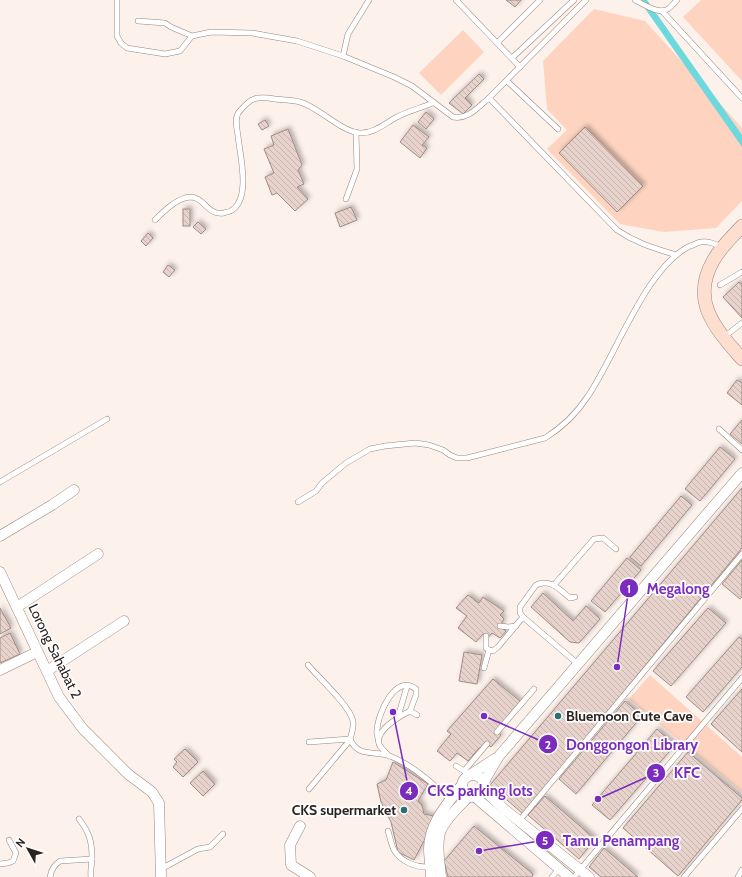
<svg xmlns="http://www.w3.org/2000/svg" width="742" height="877" font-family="Cabin,sans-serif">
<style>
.park{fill:#fed3c0}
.water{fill:#6ed9dd}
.building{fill:url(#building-back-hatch);stroke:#9e8c84;filter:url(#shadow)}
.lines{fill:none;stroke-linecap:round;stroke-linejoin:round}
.lane-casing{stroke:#97857d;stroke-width:6}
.street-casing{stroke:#97857d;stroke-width:11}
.secondary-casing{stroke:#97857d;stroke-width:14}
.lane{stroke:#fff;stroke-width:5}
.street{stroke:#fff;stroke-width:10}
.secondary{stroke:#fedecf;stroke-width:13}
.poi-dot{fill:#267173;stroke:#fff;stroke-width:1.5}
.labels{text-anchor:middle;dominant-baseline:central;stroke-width:3.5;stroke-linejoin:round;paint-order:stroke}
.street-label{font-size:14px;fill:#2b2320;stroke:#fff}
.poi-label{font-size:14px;font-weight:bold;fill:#2b2320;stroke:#fff;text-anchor:start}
.leader{fill:none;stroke:#7b2cbf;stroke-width:1.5}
.callout-dot{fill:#7b2cbf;stroke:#fff;stroke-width:1.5}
.mark-label{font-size:12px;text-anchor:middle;font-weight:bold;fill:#fff}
.callout-label{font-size:15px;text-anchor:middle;font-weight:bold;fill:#7b2cbf;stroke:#fff;stroke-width:3.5;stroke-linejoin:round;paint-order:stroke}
</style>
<defs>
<pattern id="building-back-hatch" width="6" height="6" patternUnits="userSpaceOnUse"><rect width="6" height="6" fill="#e7d3cb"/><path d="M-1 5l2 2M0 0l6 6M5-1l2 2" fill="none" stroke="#c6b5ae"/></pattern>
<filter id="shadow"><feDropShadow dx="2.5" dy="-2.5" stdDeviation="2" flood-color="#0004"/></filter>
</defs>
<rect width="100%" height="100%" fill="#fdf1ec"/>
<g class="park">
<path d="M701,0H742V81L683,17Z"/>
<path d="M594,9L645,21L742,128V201L716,228L664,232L620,224L547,149L567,130L547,109L543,61Z"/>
<path d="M463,30L484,52L441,95L419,73Z"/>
<path d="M650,675L742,757V792L629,699Z"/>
</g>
<path class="water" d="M639,0H647L742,135V147Z"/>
<g class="building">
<path d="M506,0H521L515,7Z"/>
<path d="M479,74L484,79L465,98L472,105L463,114L449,103Z"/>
<path d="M426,112L434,119L426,129L418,122Z"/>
<path d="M265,120L269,126L262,130L258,124Z"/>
<path d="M413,125L429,137L422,145L427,148L420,158L400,142Z"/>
<path d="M585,127L643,186L617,212L559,153Z"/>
<path d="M288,129L302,165L298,170L304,184L297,187L308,199L295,211L277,193L272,195L265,177L274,173L264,149L274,145L271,136Z"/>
<path d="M351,207L357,220L340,227L335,213Z"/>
<rect x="183" y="209" width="7" height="17"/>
<path d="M198,222L206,229L201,234L193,227Z"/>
<path d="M148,233L153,238L146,246L141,241Z"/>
<path d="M168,265L175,270L169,277L163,272Z"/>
<path d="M739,282L742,284V318L723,297Z"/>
<path d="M737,380L742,383V405L727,393Z"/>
<path d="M742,420V444L730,434Z"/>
<path d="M720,447L735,459L700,501L685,489Z"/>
<path d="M742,488V548L523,814L490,785Z"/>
<path d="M681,496L692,505L641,566L630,557Z"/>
<path d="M627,558L641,570L605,612L591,601Z"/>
<path d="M742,560V597L740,599L722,584Z"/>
<path d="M543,593L573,621L586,606L600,619L579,643L570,642L531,607Z"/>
<path d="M468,595L479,603L483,597L504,611L500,615L504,619L500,626L506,631L500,638L492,633L488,638L483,634L476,642L458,628L467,616L456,608Z"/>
<path d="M0,608L11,628L0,634Z"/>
<path d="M708,608L726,623L671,686L653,671Z"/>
<path d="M10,633L20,654L0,663V638Z"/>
<path d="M739,637L742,639V667L703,712L686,697Z"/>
<path d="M464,652L482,655L477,684L459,681Z"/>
<path d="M493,679L521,702L496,731L501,735L491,747L486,743L481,748H479L468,761L457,753L450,761L437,751L451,734L447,731Z"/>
<path d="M742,689V752L711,724Z"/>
<path d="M625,701L642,716L576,794L559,779Z"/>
<path d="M657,729L675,745L610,820L592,805Z"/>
<path d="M185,749L198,762L183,777L173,767L177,762L174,759Z"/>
<path d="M688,752L742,798V800L678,876L623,828Z"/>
<path d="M393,762L428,784L418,801L422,805L424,814L434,816L426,837L414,860L398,852L391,822L381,802L377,784L386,780Z"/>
<path d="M203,771L215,784L203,796L190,783Z"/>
<path d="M545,796L595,839L579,859L528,815Z"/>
<path d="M474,826L533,874L532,877H448L444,861Z"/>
<path d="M604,848L638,877H601L589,867Z"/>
</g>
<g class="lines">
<g class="lane-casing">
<g id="lane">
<path d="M117,0V36L121,43L127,48L165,54L180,51L192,36L211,32L252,33L297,41L343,56L394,77L412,86L453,117C468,120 478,107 489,98"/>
<path d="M456,0L520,67"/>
<path d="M586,0L489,98L617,230C636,243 654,248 676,255"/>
<path d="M635,0C643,4 659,15 668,9C671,7 674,3 677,0"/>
<path d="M662,11L742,98"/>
<path d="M138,21L165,23L171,27L192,36"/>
<path d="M498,42L540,0"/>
<path d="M343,56L348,34L369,0"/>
<path d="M512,58L574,0"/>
<path d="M507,81L558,129"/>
<path d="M346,199L357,169L356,132"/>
<path d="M155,220C164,211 177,198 190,197C205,197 207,216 224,213C226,212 230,212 232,210C251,198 240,155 238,136C237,128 234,118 239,112C251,97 257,96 275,99C283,100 292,100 300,102C319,107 342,133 361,133C375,133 385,123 397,117C408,111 421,108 433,103"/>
<path d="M720,285L742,272"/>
<path d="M724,337L742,323"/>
<path d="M719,429L742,450"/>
<path d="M0,482L107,419"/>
<path d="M298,502L316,491L322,483L346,463L370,449L385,446L415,443L429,445L443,450L450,455L457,458H467L545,438C563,427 577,413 588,396C616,355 646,267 690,246C694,245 698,242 701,242C709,241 715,244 721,247"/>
<path d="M554,585L594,539L603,538L616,549"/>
<path d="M575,597L570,598C560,590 550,578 536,585L520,607V613L523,617L578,664"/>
<path d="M500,626L508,627L516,626"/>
<path d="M486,636V648L489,650L493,651L498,647L523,617"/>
<path d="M308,665C318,677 350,706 353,721C354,727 352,733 350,739C358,758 374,750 390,756C413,765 433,783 450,800"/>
<path d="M484,668L489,650"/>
<path d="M398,717L407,686"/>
<path d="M497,732L534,689"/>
<path d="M378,739C378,736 376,733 377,730C378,714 395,673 416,689V695L410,711"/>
<path d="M309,742L350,739"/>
<path d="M389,756C386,753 382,749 380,746C372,732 400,716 410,711L417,715"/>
<path d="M456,766L466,772"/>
<path d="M464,771L487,744"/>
<path d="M309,789L350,740"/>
<path d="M79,819C89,832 92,841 92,858C92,864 90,870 91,877"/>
<path d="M519,821L742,554"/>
<path d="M388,831C390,837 391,844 394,850C401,862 417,868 430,867"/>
<path d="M0,864L8,863L13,861L16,853L9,840"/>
<path d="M161,869L198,849L210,847L223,834"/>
<path d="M50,877C51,871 54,865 60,861L92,859"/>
<path d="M552,877L559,869"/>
<path d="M574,877L742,678"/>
<path d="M684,877L742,809"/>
<path d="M738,877L742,870"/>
</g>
</g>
<g class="street-casing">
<g id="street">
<path d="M0,536L52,505L74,490"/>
<path d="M0,572L59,697L83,729L128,774L152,792L159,803L161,877"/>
<path d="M17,607L98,554"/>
<path d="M0,670L37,652"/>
<path d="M47,671L124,621"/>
<circle cx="473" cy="786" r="11"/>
<path d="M470,775L496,758"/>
<path d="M484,784L486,778L499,756L742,473"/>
<path d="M484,787L487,793L504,809L589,877"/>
<path d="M475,797L569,877"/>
<path d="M300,826L290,845L291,865L310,877"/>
<path d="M431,877C431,868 429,858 429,849C429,824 446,805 461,786"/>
<path d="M441,877C440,863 436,847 440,833C443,821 460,806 469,796"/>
</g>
</g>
<g class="secondary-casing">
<path id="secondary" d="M742,226C732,237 720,248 713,261C690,302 716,329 742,359"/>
</g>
<use href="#lane" class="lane"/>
<use href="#street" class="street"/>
<use href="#secondary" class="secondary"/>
</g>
<g class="poi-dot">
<circle cx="558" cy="716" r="4"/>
<circle cx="404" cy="810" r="4"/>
</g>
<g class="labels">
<g class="street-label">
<text transform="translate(55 651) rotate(64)">Lorong Sahabat 2</text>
</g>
<g class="poi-label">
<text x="566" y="716">Bluemoon Cute Cave</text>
<text x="396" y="810" text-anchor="end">CKS supermarket</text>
</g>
</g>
<path class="leader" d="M617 667L629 588M484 716L548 744M598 799L656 773M393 712L409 791M479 851L545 840"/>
<g class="callout-dot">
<circle cx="617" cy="667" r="4"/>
<circle cx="484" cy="716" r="4"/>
<circle cx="598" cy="799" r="4"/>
<circle cx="393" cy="712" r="4"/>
<circle cx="479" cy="851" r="4"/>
<circle cx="629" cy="588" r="10"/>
<circle cx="548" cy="744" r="10"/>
<circle cx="656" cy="773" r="10"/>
<circle cx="409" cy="791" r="10"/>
<circle cx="545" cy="840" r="10"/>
</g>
<g class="mark-label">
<text x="629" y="593">1</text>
<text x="548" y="749">2</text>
<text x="656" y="777">3</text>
<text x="409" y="795">4</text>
<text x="545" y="845">5</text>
</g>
<g class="callout-label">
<text x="678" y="594">Megalong</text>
<text x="632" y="750">Donggongon Library</text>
<text x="687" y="778">KFC</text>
<text x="480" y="796">CKS parking lots</text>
<text x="621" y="846">Tamu Penampang</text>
</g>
<g transform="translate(28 849) rotate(309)" stroke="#ffffff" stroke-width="3" paint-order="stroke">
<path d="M0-3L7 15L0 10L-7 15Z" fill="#2b2320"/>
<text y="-6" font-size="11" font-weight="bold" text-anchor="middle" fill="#2b2320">N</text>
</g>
</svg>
